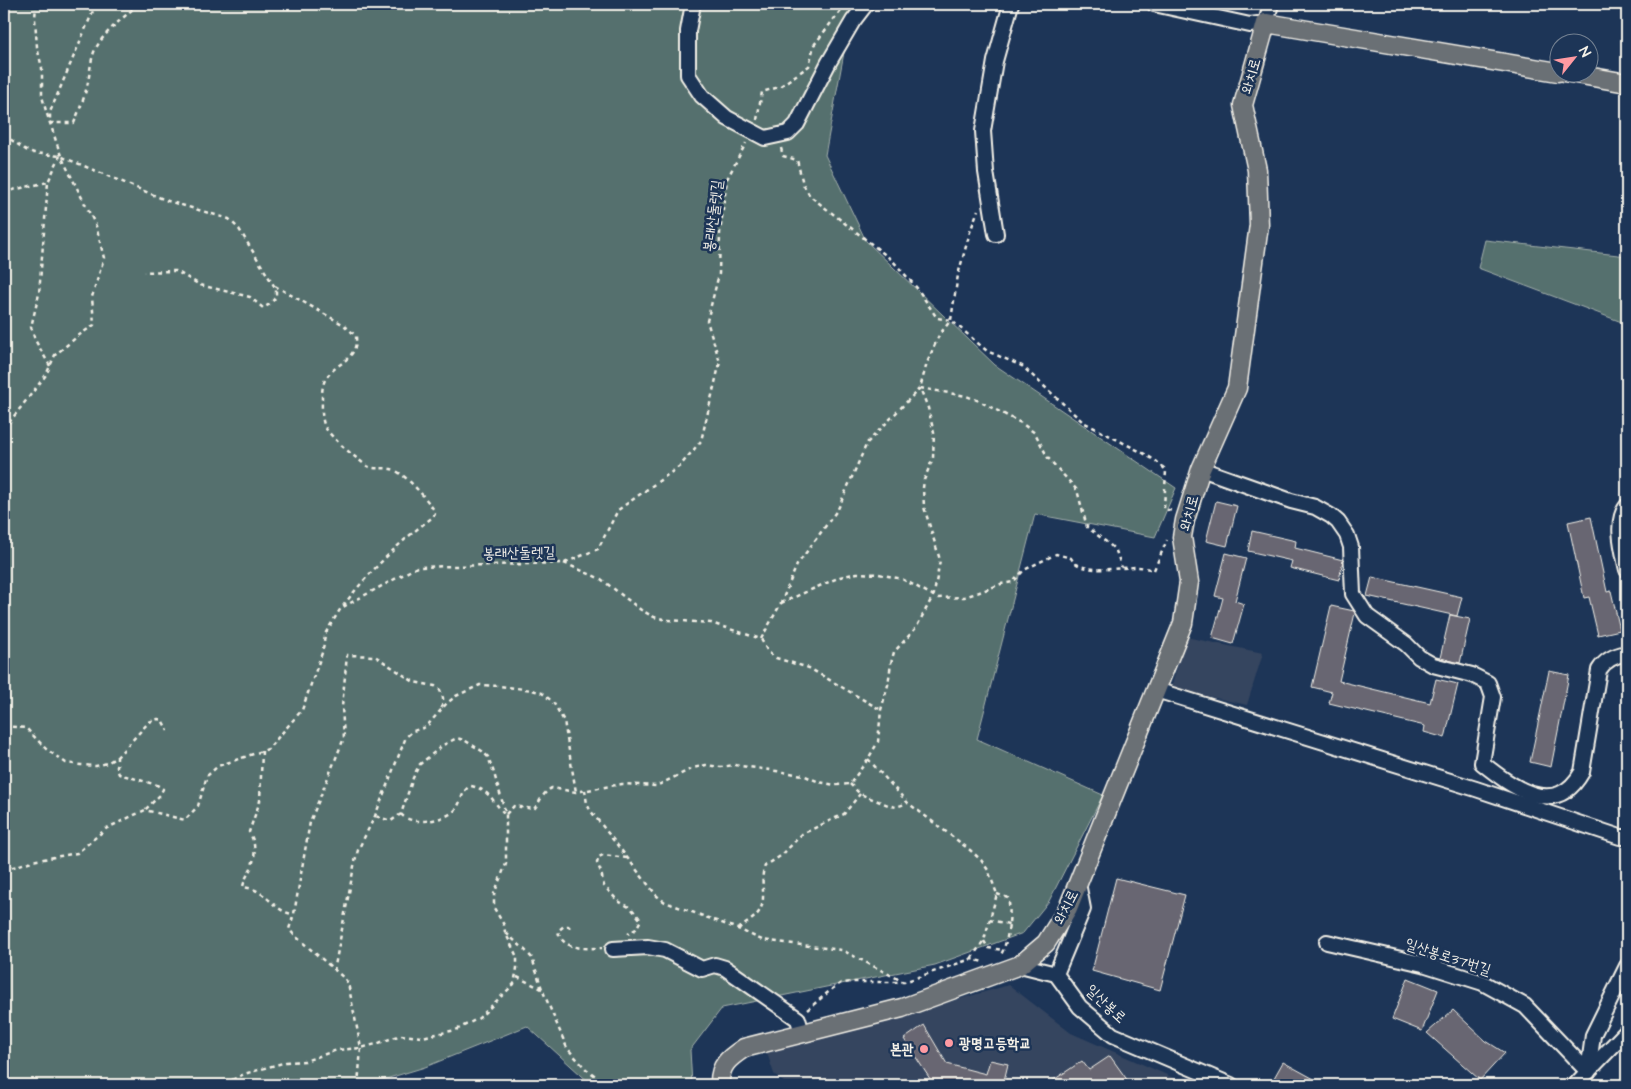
<svg xmlns="http://www.w3.org/2000/svg" width="1631" height="1089" font-family="'Architects Daughter','Poor Story',sans-serif">
<style>
.built{fill:#34445f}
.green{fill:#55706e;stroke:#a4b0ab}
.building{fill:#686672;stroke:#f4f1e8}
.lines{fill:none;stroke-linecap:round;stroke-linejoin:round}
.minor-casing{stroke:#f4f1e8;stroke-width:18}
.major-casing{stroke:#f4f1e8;stroke-width:21}
.path{stroke:#f4f1e8;stroke-width:2.5;stroke-dasharray:4 4;stroke-linecap:butt}
.minor{stroke:#1d3557;stroke-width:14}
.major{stroke:#6b6f75;stroke-width:18}
.path-bridge{stroke:#f4f1e8;stroke-width:2.5;stroke-dasharray:4 4;stroke-linecap:butt}
.poi-dot{fill:#ff9aa2;stroke:#1d3557;stroke-width:2}
.labels{text-anchor:middle;dominant-baseline:central;stroke-width:5;stroke-linejoin:round;paint-order:stroke}
.street-label{font-size:15px;fill:#f4f1e8;stroke:#1d3557}
.poi-label{font-size:15px;font-weight:bold;fill:#f4f1e8;stroke:#1d3557;text-anchor:start}
</style>
<rect width="100%" height="100%" fill="#1d3557"/>
<filter id="ink" filterUnits="userSpaceOnUse"><feTurbulence type="fractalNoise" baseFrequency=".02" numOctaves="2"/><feDisplacementMap in="SourceGraphic" scale="10" xChannelSelector="R" yChannelSelector="G"/><feConvolveMatrix kernelMatrix="1 2 1 2 8 2 1 2 1" color-interpolation-filters="sRGB"/></filter>
<g filter="url(#ink)">
<g class="built">
<path d="M1186,637L1263,653L1247,705L1171,688Z"/>
<path d="M1009,985L1071,1033L1190,1085H787L774,1074L767,1053Z"/>
</g>
<g class="green">
<path d="M4,4H853L825,155L866,241L995,365L1176,488L1155,537L1035,514L977,739L1103,795L1049,901L1023,933L935,965L722,1008L690,1050L692,1085H592L527,1026L425,1067L379,1081L371,1085H4Z"/>
<path d="M1485,240L1627,256V324L1478,268Z"/>
</g>
<g class="building">
<path d="M1216,501L1237,506L1227,546L1206,541Z"/>
<path d="M1591,517L1607,592L1611,591L1620,630L1598,635L1589,597L1584,598L1568,522Z"/>
<path d="M1252,531L1296,541L1295,548L1343,560L1339,580L1290,568L1292,561L1248,551Z"/>
<path d="M1226,553L1246,558L1235,601L1244,604L1233,644L1212,638L1223,598L1215,596Z"/>
<path d="M1372,577L1462,597L1457,616L1367,596Z"/>
<path d="M1331,606L1354,611L1355,613L1339,681L1430,703L1436,679L1458,684L1445,738L1424,732L1425,726L1329,703L1332,692L1312,687Z"/>
<path d="M1450,615L1470,619L1460,663L1440,658Z"/>
<path d="M1549,671L1569,675L1551,767L1530,762Z"/>
<path d="M1116,878L1185,895L1160,990L1092,971Z"/>
<path d="M1408,978L1438,990L1422,1031L1392,1019Z"/>
<path d="M1453,1010L1486,1041L1505,1053L1480,1080L1427,1033Z"/>
<path d="M924,1025L947,1064L986,1074L990,1060L1008,1064L1003,1085H934L904,1039Z"/>
<path d="M1110,1056L1128,1081L1121,1085H1046L1082,1061L1089,1070Z"/>
<path d="M1283,1062L1325,1085H1270Z"/>
</g>
<g class="lines">
<g class="minor-casing">
<g id="minor">
<path d="M693,4L688,31V75L702,96L727,118L765,138L788,133L797,124L829,62L853,21L866,4"/>
<path d="M1154,4L1250,25L1266,23L1271,4"/>
<path d="M996,234L986,172L983,131L995,61L1011,4"/>
<path d="M1201,469L1291,501L1315,507L1331,516L1338,522L1347,535L1351,547L1353,594L1367,616L1406,644L1419,657L1433,665L1472,675L1488,683L1493,697L1482,763C1511,786 1555,820 1582,772L1599,670C1605,660 1616,655 1627,653"/>
<path d="M1627,506C1614,522 1623,551 1627,570"/>
<path d="M1156,690L1476,789L1620,837H1627"/>
<path d="M1327,942L1423,964L1483,983L1525,1006L1588,1072"/>
<path d="M613,949L648,947L665,950L702,969L715,965L725,968L798,1019L802,1033"/>
<path d="M1020,965L1056,974L1080,1007L1113,1035L1231,1085"/>
<path d="M1056,974L1083,909L1078,883"/>
<path d="M1588,1072L1593,1035L1627,966"/>
<path d="M1575,1085L1627,1031"/>
</g>
</g>
<g class="major-casing">
<g id="major">
<path d="M1564,72L1627,83"/>
<path d="M720,1085C719,1065 729,1058 744,1048L902,1008L1020,965L1046,943L1068,908L1183,623L1189,582L1182,537L1185,520L1201,469L1237,388L1259,225L1257,170L1243,105L1266,23L1558,72"/>
</g>
</g>
<g class="path">
<path d="M757,120L762,92L779,87L809,66L814,45L844,6L847,4"/>
<path d="M4,135L26,150L34,153L60,156L168,201L229,219L239,229L276,289V297L270,304L263,308L250,297L200,285L176,271L144,272"/>
<path d="M781,148L783,156L797,160L803,184L810,196L892,260L917,288L937,318L951,320L987,351L1022,366L1083,422L1143,453L1156,461L1166,470L1164,509L1173,511"/>
<path d="M4,192L48,182"/>
<path d="M275,286L344,325L356,336C358,360 338,361 326,378C323,383 322,390 322,396C322,406 321,418 325,427C331,438 357,459 367,466C375,470 383,467 391,469C404,472 426,498 434,510L435,513L433,517C400,541 367,574 343,606"/>
<path d="M50,366L35,340L31,327L39,294L48,182L60,156"/>
<path d="M920,388L966,396L977,400L1021,423L1035,433L1048,458L1077,490L1087,527L1109,544L1116,551L1122,568"/>
<path d="M4,429L46,375L55,355L78,336L94,325L92,297L104,258L96,226L61,156L46,111L42,96V68L37,47L35,19L36,4"/>
<path d="M564,563L601,579L641,610L654,617L668,620L711,623L761,639L768,652L776,658L809,668L881,710"/>
<path d="M781,603L840,577L857,573L879,574L902,579L938,598L964,597L977,593L1001,584L1013,582L1024,570L1056,554L1071,558C1081,576 1121,567 1138,567C1143,567 1149,569 1154,570L1167,540"/>
<path d="M761,639L781,603L797,565L838,509L867,443L920,388L927,363L939,335L951,320L958,275L970,232L978,210"/>
<path d="M4,726L26,728L46,749L66,763L81,765L96,766L107,763L117,757L149,722L158,719L162,720L168,731"/>
<path d="M262,751L260,801L249,832C256,843 256,855 251,868C248,874 244,880 243,887C247,888 251,888 255,890C269,896 277,913 294,914"/>
<path d="M117,756V769L119,774L157,785L163,789L160,795L145,810"/>
<path d="M868,759L908,803L970,850L981,860L988,870L997,894L984,940L971,959"/>
<path d="M850,784L860,794L888,805L896,807L908,803"/>
<path d="M585,790L587,804L590,810L657,896L665,902L738,929L762,940L842,950L904,982"/>
<path d="M401,814C411,827 448,820 456,809C462,801 462,789 471,786C490,790 492,801 504,813"/>
<path d="M506,814L514,806L534,809C540,802 543,792 552,788L576,792L622,784L656,786L693,768L706,765L721,767L734,765L763,769L803,775L819,782L835,785L850,784L868,759L878,742L881,710L888,685L891,663L894,652L916,628L934,594L940,560L924,507L923,488L924,480L933,458L934,433L928,408L920,388"/>
<path d="M627,858L603,855L599,857L597,863L601,872L604,886L618,901L631,908L641,920L636,929L628,934"/>
<path d="M4,870L32,861L77,853L107,828L145,810L185,820L198,806L207,776L218,766L268,749L302,710L323,650L325,634L341,608L417,567L564,563L598,549L618,510L680,466L701,441L720,362L707,321L719,274L720,233L727,179L746,143"/>
<path d="M997,894L1008,898C1012,912 1008,945 1000,956"/>
<path d="M989,920L1009,924"/>
<path d="M570,928L568,926H564L558,931C562,951 586,948 602,948"/>
<path d="M738,929C745,924 756,918 760,910C767,897 759,879 765,866L782,855L802,834L844,814L860,794"/>
<path d="M506,933L524,949L532,958L542,989L567,1048L586,1069L608,1085"/>
<path d="M984,941L988,948L1004,950"/>
<path d="M334,971L355,861L358,850L375,816L406,737L413,731L426,727L447,703L456,696L480,685L500,686L532,690L542,693L553,702L564,721L576,792"/>
<path d="M517,977L542,989"/>
<path d="M807,1010L832,989L841,983L854,982H904L971,959L983,962"/>
<path d="M226,1085L232,1080L244,1074L286,1062L305,1061L337,1050L361,1048L376,1044L401,1035L422,1037L456,1030L479,1018L514,984L517,968V957L505,932L504,925L494,908V894L506,864V814L493,770L488,757L482,751L464,740L457,738L443,745L419,765L413,778L401,814L391,821L375,816"/>
<path d="M358,1085L361,1048L348,983L344,978L294,935L289,929L294,914L310,822L344,738L342,707L347,655L375,656L414,682L435,686L440,690L443,698V703L440,711"/>
</g>
<use href="#minor" class="minor"/>
<use href="#major" class="major"/>
<path class="path-bridge" d="M96,4L50,112V123H74C79,111 84,99 87,86C90,75 90,63 94,52C103,32 123,19 138,4"/>
</g>
</g>
<g class="poi-dot">
<circle cx="949" cy="1043" r="5"/>
<circle cx="924" cy="1049" r="5"/>
</g>
<g class="labels">
<g class="street-label">
<text transform="translate(1251 76) rotate(-74)">와치로</text>
<text transform="translate(713 216) rotate(-83)">봉래산둘렛길</text>
<text transform="translate(1189 513) rotate(-75)">와치로</text>
<text transform="translate(519 553) rotate(-1)">봉래산둘렛길</text>
<text transform="translate(1066 907) rotate(-63)">와치로</text>
<text transform="translate(1448 957) rotate(18)">일산봉로37번길</text>
<text transform="translate(1106 1004) rotate(43)">일산봉로</text>
</g>
<g class="poi-label">
<text x="959" y="1043">광명고등학교</text>
<text x="914" y="1049" text-anchor="end">본관</text>
</g>
</g>
<rect width="1631" height="1089" fill="none" stroke="#1d3557" stroke-width="20"/>
<rect x="10" y="10" width="1611" height="1069" fill="none" stroke="#f4f1e8" stroke-width="2" filter="url(#ink)"/>
<g transform="translate(1574 58) rotate(60)"><circle r="24" fill="#1d3557" stroke="#738091"/>
<path d="M0-4L9 19L0 12L-9 19Z" fill="#ff9aa2"/>
<text y="-8" font-size="14" font-weight="bold" text-anchor="middle" fill="#f4f1e8">N</text>
</g>
</svg>
